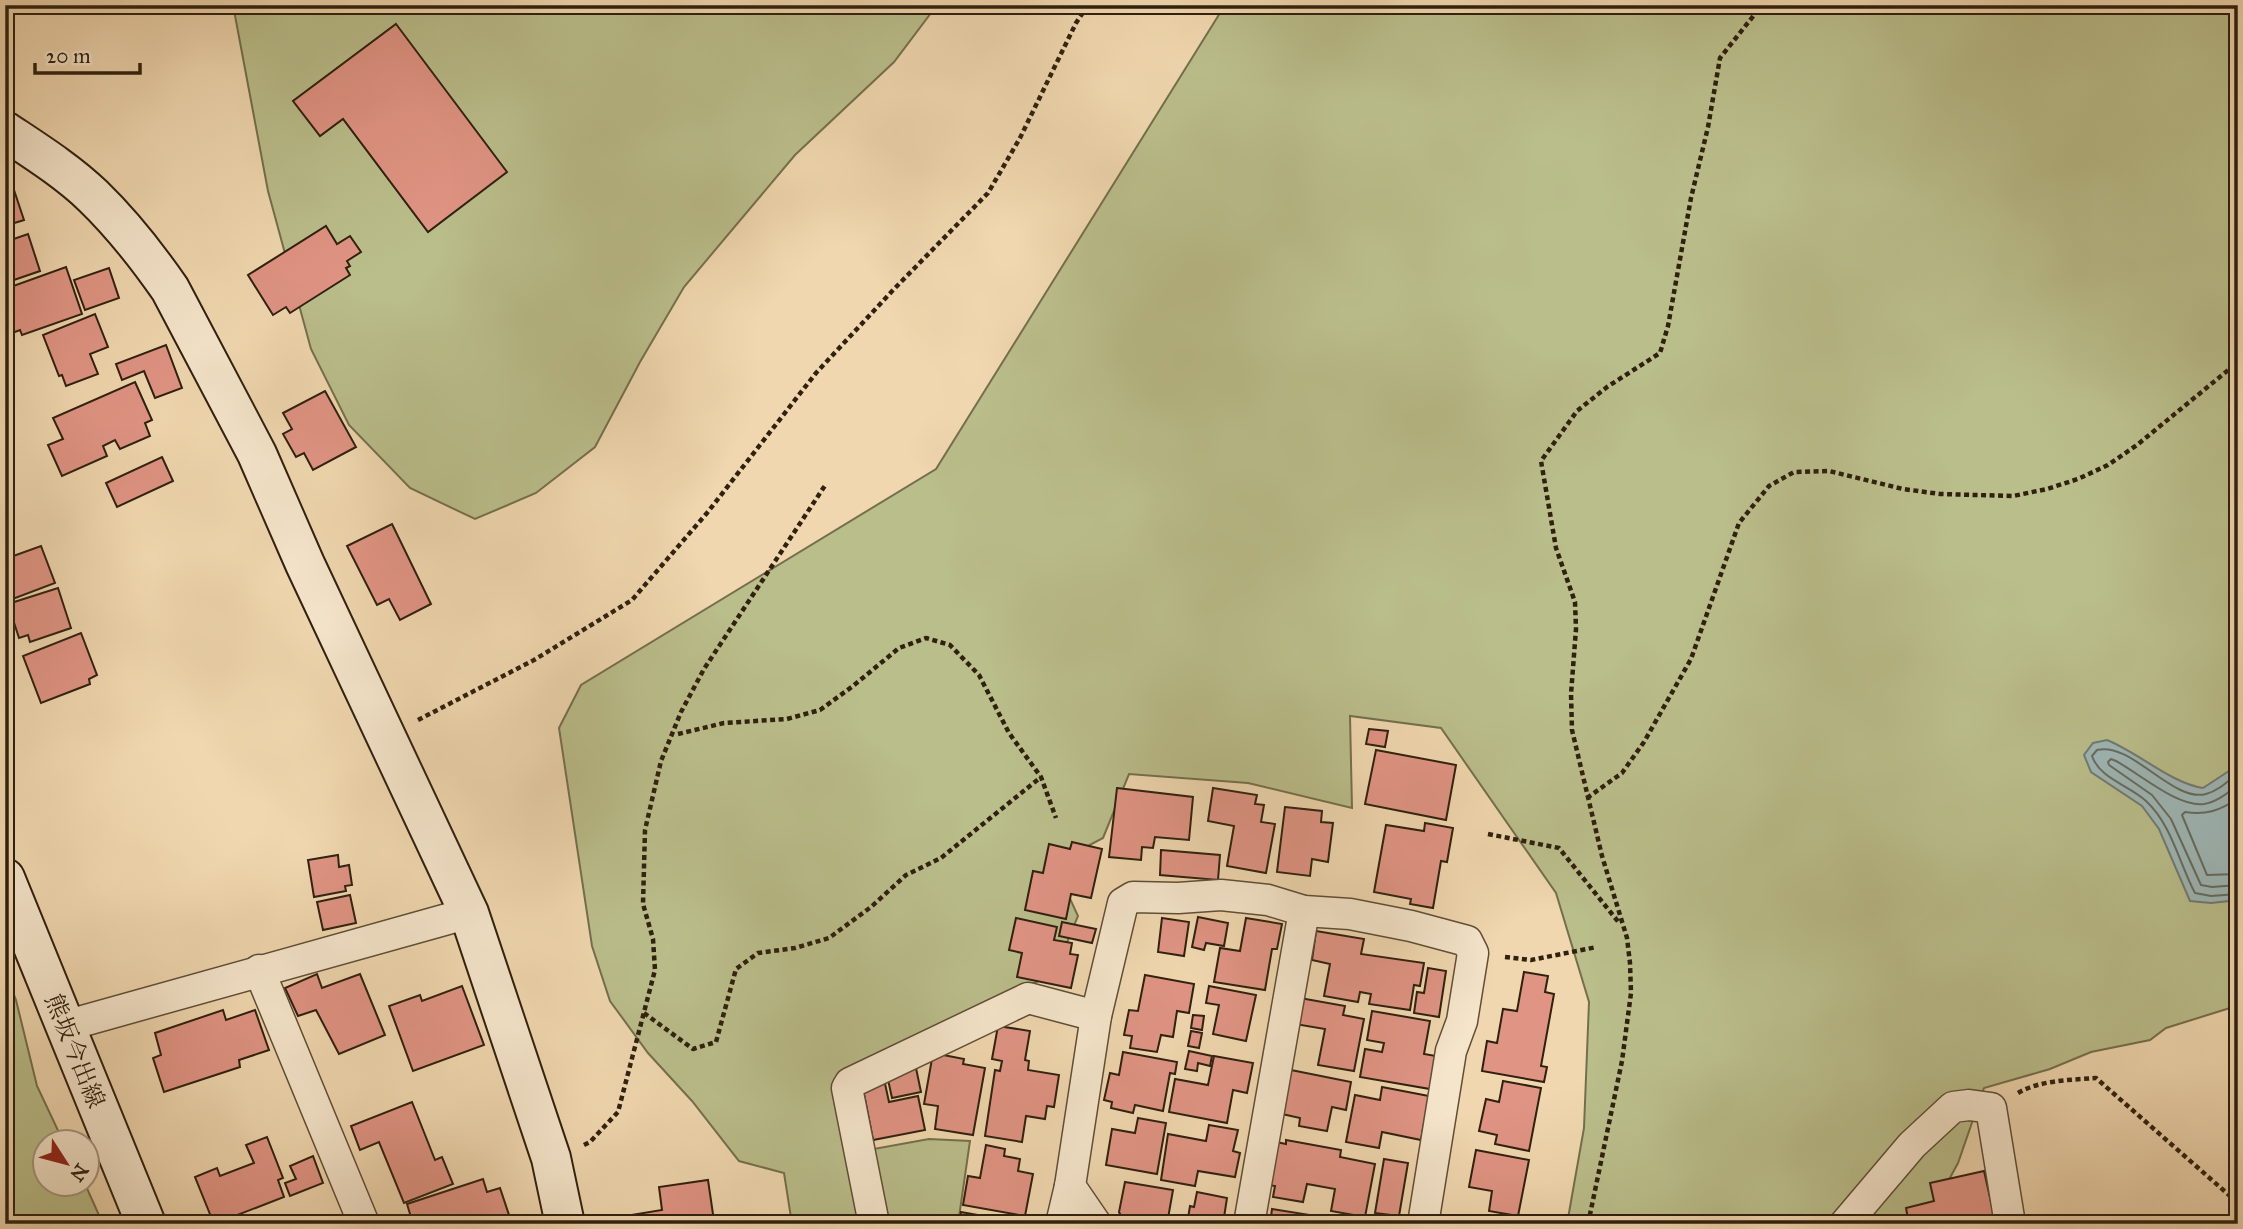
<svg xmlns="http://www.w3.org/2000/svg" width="2243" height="1229" font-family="'IM FELL Great Primer','Noto Serif JP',serif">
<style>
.green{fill:#babe8b;stroke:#746f4d;stroke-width:2}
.water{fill:#9eb7b6;stroke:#727b73;stroke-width:2}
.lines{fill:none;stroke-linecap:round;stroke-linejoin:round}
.shore{stroke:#666c62;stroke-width:2}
.building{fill:#e09484;stroke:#2f200f;stroke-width:2}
.street-casing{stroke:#5f4e37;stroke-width:33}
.secondary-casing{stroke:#2f200f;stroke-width:42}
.path{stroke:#2f200f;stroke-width:4.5;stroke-dasharray:5 3.5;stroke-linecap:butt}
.street{stroke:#f5e5cb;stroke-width:30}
.secondary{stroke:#f5e5cb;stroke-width:38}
.labels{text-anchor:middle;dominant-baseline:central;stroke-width:5;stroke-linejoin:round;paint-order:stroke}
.street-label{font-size:24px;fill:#2f200f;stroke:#f5e5cb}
</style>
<rect width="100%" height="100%" fill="#f0d7af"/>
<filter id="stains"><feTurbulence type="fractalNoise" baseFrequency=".00286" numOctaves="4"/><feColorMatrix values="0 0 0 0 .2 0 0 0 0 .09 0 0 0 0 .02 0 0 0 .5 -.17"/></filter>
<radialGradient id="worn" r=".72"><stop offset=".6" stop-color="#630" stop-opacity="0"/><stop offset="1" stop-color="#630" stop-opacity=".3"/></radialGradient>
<g class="green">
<path d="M233,5H937L894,62L795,155L684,287L640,362L595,447L536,493L475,519L410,488L349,425L311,349L268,191Z"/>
<path d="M1225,5H2238V1003L2230,1008L2166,1028L2150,1040L2091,1052L2050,1069L1984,1088L1958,1163L1925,1224H1567L1584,1128L1589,1002L1556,893L1441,728L1350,716L1352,808L1248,783L1129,774L1103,838L1054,864L1078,916L1054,974L841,1071L838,1106L860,1224H792L784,1173L739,1161L692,1101L648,1053L610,1001L592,946L559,728L581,685L936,469Z"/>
<path d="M5,972L16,1000L37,1086L63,1141L46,1142V1184H85L103,1224H5Z"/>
<path d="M929,1139L970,1141L958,1224H883L868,1150Z"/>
</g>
<path class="water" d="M2107,740C2139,753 2171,783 2203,788L2238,765V900L2211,903L2190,901L2159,829L2142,806L2091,772L2084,755L2093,743Z"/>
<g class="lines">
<g class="shore">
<path d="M2238,773C2228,781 2218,791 2206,794C2173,803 2131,741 2097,750L2092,756C2100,779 2129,785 2146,801C2172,825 2179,863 2195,893L2211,896L2238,894"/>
<path d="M2238,785C2229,792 2217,802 2204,804C2177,807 2140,774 2116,761L2111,759L2108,762L2109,765L2152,795L2171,819L2201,885L2212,887L2238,885"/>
<path d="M2238,798C2220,811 2206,815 2185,812L2182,815L2207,875L2238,874"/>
</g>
</g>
<g class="building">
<path d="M396,24L507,172L428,232L343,119L320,136L293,101Z"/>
<path d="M9,175L24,220L5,226V176Z"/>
<path d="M326,226L337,244L350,236L361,252L347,261L350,266L346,268L350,275L290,313L286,307L273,315L248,275Z"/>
<path d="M28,234L40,271L5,283V242Z"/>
<path d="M66,267L82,314L22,335L20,330L7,335L5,289Z"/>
<path d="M109,268L119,298L85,310L74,280Z"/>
<path d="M95,314L108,347L90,354L98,374L66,386L62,375L59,376L43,335Z"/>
<path d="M166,345L182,388L155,398L144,371L122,380L116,364Z"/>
<path d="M135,382L152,420L145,423L150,436L120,449L115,440L103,446L107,456L62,476L48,445L63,439L53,418Z"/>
<path d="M325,391L356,447L313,470L304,453L296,457L283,434L292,429L283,413Z"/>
<path d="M162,457L173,481L117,507L106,483Z"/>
<path d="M392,524L431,604L400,620L389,599L377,605L347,546Z"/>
<path d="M41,546L55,583L10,600L5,591V559Z"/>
<path d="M58,588L71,628L30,642L28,635L19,638L8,604Z"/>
<path d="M81,633L97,675L89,679L90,684L41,703L23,656Z"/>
<path d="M1369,729L1388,731L1385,747L1366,744Z"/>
<path d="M1376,750L1456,765L1446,820L1365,804Z"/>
<path d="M1117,788L1193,797L1189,840L1155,837L1153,848L1142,847L1141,860L1109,857Z"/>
<path d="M1213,788L1257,795L1255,804L1264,805L1261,822L1275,824L1266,873L1227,866L1234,826L1208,821Z"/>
<path d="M1285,807L1322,811L1321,822L1333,823L1328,862L1312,859L1310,876L1277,872Z"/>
<path d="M1425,823L1453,828L1447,862L1441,861L1433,908L1410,904L1411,899L1374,892L1386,825L1424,831Z"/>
<path d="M1072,842L1102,849L1091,898L1071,894L1066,919L1025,910L1033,871L1043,873L1049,844L1070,849Z"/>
<path d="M1161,850L1220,855L1218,880L1160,875Z"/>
<path d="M338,855L339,867L349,865L352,885L345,886L346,891L314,897L308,860Z"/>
<path d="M350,895L356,923L323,930L317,902Z"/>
<path d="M1198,917L1228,923L1224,946L1206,943L1204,950L1192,947Z"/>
<path d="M1016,918L1057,927L1054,940L1072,943L1070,954L1078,955L1071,988L1017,977L1022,953L1009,950Z"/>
<path d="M1162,918L1189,922L1184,956L1158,952Z"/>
<path d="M1246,918L1282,924L1277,949H1272L1265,990L1214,982L1220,948L1240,951Z"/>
<path d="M1062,922L1096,929L1092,943L1059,936Z"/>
<path d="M1316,931L1364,939L1361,954L1424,963L1420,986L1414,985L1410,1010L1369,1004L1371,994L1360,992L1358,1002L1324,996L1330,964L1312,960Z"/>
<path d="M1428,968L1446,971L1439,1017L1414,1013L1417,992L1424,993Z"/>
<path d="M1524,972L1548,976L1545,992L1554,994L1541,1066L1547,1067L1544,1082L1482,1071L1487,1041L1497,1043L1503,1009L1517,1011Z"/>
<path d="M317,974L322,988L360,974L385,1035L339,1054L316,1010L298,1016L285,988Z"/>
<path d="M1145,975L1194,984L1189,1013L1177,1011L1173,1037L1161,1035L1157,1052L1130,1048L1132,1036L1124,1035L1129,1010L1138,1011Z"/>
<path d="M462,986L484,1045L413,1071L389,1006L420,995L422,1001Z"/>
<path d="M1209,986L1256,995L1246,1041L1213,1034L1219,1005L1206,1003Z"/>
<path d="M1300,998L1345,1006L1343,1015L1364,1019L1354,1071L1318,1065L1325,1029L1295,1024Z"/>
<path d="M223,1010L226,1020L255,1010L269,1050L239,1060L240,1067L164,1092L153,1058L161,1055L155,1033Z"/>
<path d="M1372,1011L1430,1021L1424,1054L1436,1056L1430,1089L1360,1077L1365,1049L1382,1052L1384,1043L1367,1040Z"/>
<path d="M1193,1015L1204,1016L1202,1030L1191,1028Z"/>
<path d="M998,1026L1030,1031L1025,1060L1029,1061L1028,1070L1059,1075L1054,1107L1047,1106L1045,1119L1026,1116L1022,1142L985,1136L995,1070L1000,1071L1002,1061L992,1059Z"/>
<path d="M1191,1031L1202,1033L1199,1048L1188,1046Z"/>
<path d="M1189,1051L1212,1056L1210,1066L1198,1063L1197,1071L1185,1069Z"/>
<path d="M1123,1052L1177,1062L1175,1074L1170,1073L1163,1111L1135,1105L1133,1113L1111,1108L1112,1102L1104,1100L1110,1073L1119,1075Z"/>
<path d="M933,1053L964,1059L963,1064L985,1068L973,1135L935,1129L938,1106L924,1104Z"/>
<path d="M1214,1056L1253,1063L1247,1093L1233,1090L1227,1123L1169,1112L1175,1079L1208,1085Z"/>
<path d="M916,1068L921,1092L892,1098L887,1075Z"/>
<path d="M1291,1070L1351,1082L1346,1110L1332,1107L1327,1131L1299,1126L1300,1118L1282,1114Z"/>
<path d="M884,1079L889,1102L918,1096L925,1130L873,1140L862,1084Z"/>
<path d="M1503,1081L1541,1088L1529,1151L1495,1144L1497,1135L1479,1131L1486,1099L1499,1102Z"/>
<path d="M1382,1087L1429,1096L1421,1140L1382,1132L1379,1148L1346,1142L1355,1095L1380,1100Z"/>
<path d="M412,1102L435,1160L442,1157L453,1184L404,1203L379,1142L360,1150L351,1126Z"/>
<path d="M1138,1118L1166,1123L1157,1174L1106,1165L1112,1129L1135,1133Z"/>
<path d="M1209,1125L1238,1130L1233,1151L1240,1153L1235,1177L1198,1171L1195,1186L1161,1180L1168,1134L1206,1141Z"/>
<path d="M267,1137L283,1178L278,1180L284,1197L214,1224L195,1177L217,1168L220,1176L254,1163L246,1145Z"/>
<path d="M1286,1140L1341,1150L1340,1157L1375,1164L1365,1217L1331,1211L1335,1189L1307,1184L1303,1202L1273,1197L1275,1186L1268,1185L1276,1142L1286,1144Z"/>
<path d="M986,1145L1005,1149L1004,1156L1020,1159L1018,1171L1033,1174L1025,1216L963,1205L968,1176L980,1178Z"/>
<path d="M1476,1150L1529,1160L1518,1216L1489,1211L1492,1191L1469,1187Z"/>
<path d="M313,1156L323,1183L290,1196L285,1183L296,1179L290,1166Z"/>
<path d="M1384,1159L1408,1163L1399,1216L1375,1213Z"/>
<path d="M1984,1171L1996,1224H1909L1906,1208L1934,1201L1930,1183Z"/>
<path d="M483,1179L487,1192L500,1188L512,1224H413L407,1204Z"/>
<path d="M708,1180L714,1221L732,1218L733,1224H620L619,1217L662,1210L659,1187Z"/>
<path d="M1125,1182L1173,1190L1167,1224H1125L1119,1212Z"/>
<path d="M1197,1192L1227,1198L1223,1224H1187L1190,1206L1194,1207Z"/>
<path d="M1272,1209L1310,1215V1219L1332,1224H1270Z"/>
<path d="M961,1212L1027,1224H959Z"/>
</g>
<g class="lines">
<g class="street-casing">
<g id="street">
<path d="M259,970L364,1224"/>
<path d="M65,1026L469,913"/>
<path d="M874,1224L847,1088L850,1083L1028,998L1096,1016"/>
<path d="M1061,1224L1070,1186"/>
<path d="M1096,1224L1070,1186L1096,1016L1123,903L1133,897L1178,898L1221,895L1268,900L1304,911L1350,914L1411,926L1467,941L1473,953L1462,1021L1451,1051L1423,1224"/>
<path d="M1249,1224L1304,911"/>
<path d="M1845,1224L1912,1145L1953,1107L1969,1105L1991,1108L2010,1224"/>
</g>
</g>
<g class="secondary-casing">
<g id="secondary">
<path d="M5,131C35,151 67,171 93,196C122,224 147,256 170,289L257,454L305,564L469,913L551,1158L565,1224"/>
<path d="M5,878L146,1224"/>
</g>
</g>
<g class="path">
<path d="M418,720L534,660L632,600L707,513L816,373L895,288L988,193L1020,138L1076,23L1088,5"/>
<path d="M678,734L724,723L787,719L820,710L853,686L899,648L926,638L950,645L979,675L1009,733L1041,777L1056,818"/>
<path d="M1587,798L1622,773L1644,742L1691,659L1739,523L1769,486L1794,472L1829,471L1903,489L1940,494L2013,496L2047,489L2078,479L2108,465L2137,445L2238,362"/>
<path d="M1488,834L1559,848L1620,924"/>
<path d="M1505,957L1531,960L1597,947"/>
<path d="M644,1013L693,1049L716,1042L736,969L758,953L795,948L829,938L871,907L906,875L941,858L1041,777"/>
<path d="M2018,1093C2040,1080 2071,1080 2096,1078L2238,1203"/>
<path d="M584,1145L590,1142L618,1112L655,970L653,939L643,904L645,830L661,761L681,712L704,669L826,484"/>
<path d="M1588,1224L1622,1061L1631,993L1630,963L1627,938L1602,856L1572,730L1571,694L1576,629L1575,602L1556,548L1541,461L1577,411L1607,387L1660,353L1668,326L1691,198L1708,127L1720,58L1762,5"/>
</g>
<use href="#street" class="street"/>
<use href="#secondary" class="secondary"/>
</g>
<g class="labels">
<g class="street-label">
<text transform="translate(75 1051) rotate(68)">熊坂今出線</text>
</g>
</g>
<rect width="2243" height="1229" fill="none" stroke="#f0d7af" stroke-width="28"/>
<rect x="7" y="7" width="2229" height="1215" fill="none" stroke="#2f200f" stroke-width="3.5"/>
<rect x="14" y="14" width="2215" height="1201" fill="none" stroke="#2f200f" stroke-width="2"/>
<g transform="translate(66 1163) rotate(126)"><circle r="33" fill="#f5e5cb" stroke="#a69680" stroke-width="2"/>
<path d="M0-5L12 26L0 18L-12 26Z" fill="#8f2418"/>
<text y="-10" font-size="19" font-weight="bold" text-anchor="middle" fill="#2f200f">N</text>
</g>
<path d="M35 63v10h105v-10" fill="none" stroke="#2f200f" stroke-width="3.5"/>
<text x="46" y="63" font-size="21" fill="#2f200f" stroke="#f5e5cb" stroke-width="5" paint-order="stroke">20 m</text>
<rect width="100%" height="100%" filter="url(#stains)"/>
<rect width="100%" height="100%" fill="url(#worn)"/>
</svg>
